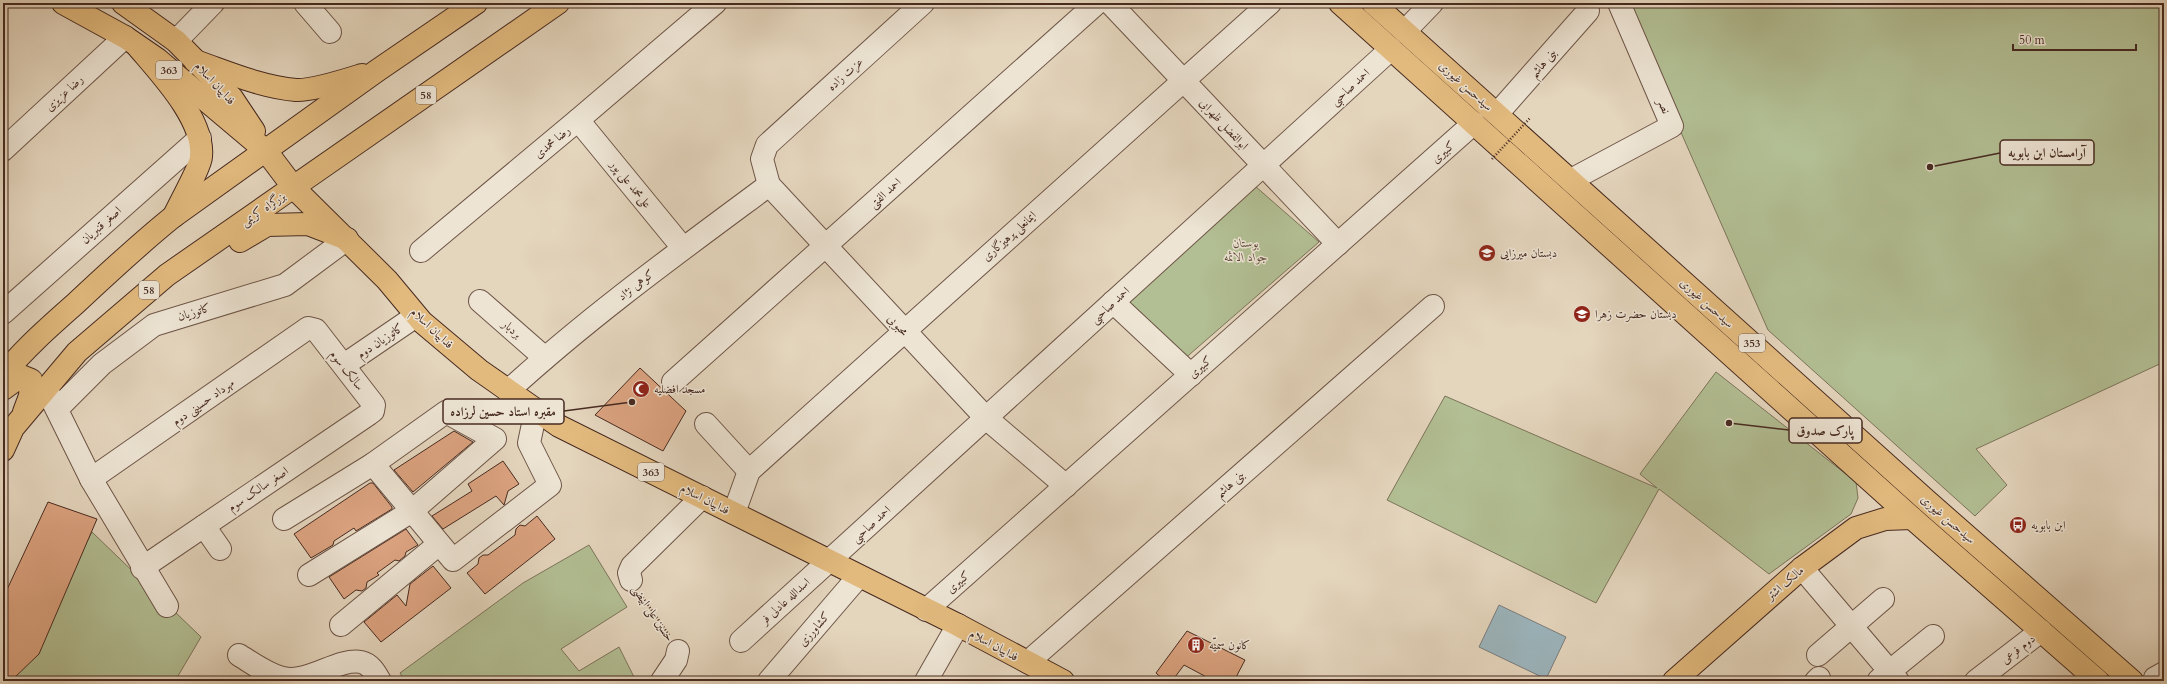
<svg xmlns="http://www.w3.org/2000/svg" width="2167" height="684" font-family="Cardo,Amiri,serif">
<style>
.green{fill:#b2be93;stroke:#7c745a}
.water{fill:#9cb5bd;stroke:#7a7d7e}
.building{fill:#dca380;stroke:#472a20}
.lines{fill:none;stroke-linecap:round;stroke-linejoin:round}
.minor-casing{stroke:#6e5547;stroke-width:24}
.major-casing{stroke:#472a20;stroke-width:24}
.highway-casing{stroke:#472a20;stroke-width:24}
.path{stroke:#472a20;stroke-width:2.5;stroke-dasharray:1 2;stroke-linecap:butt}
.minor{stroke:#ede4d4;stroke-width:22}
.major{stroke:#e2ba7e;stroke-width:22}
.highway{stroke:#e2ba7e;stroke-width:22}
.path-bridge{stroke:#472a20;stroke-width:2.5;stroke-dasharray:1 2;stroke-linecap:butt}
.labels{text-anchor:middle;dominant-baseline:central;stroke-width:3;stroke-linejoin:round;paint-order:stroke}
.shield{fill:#ede4d4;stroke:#796256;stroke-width:1}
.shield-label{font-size:11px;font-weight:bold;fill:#472a20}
.street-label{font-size:12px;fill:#472a20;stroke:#ede4d4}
.park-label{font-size:12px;font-style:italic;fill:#5c4837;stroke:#ede4d4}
.poi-label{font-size:12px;fill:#472a20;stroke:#ede4d4;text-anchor:start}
.leader{fill:none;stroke:#472a20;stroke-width:1.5}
.callout-dot{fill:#472a20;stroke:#ede4d4;stroke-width:1.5}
.callout{fill:#ede4d4;stroke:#472a20;stroke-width:1.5}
.callout-label{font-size:13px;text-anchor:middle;font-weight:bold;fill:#472a20}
</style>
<rect width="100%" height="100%" fill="#e4d5bd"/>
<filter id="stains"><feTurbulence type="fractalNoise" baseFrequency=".005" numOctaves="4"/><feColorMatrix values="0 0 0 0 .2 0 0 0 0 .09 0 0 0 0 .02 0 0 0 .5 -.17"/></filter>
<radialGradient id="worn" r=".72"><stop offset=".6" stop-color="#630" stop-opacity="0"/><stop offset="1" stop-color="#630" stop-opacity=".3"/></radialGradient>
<g class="green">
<path d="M1624,3H2164V362L1976,449L2007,485L1975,516L1768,330Z"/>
<path d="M1255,186L1319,242L1182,361L1124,305Z"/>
<path d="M1716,372L1856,482L1858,498L1851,514L1769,574L1659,489L1596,603L1387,500L1445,396L1657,488L1640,474Z"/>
<path d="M92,532L201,637L175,681H11Z"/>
<path d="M589,545L627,607L561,649L579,671L619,647L636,681H405L400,673L523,583Z"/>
</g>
<path class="water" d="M1499,605L1566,637L1546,679L1479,647Z"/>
<g class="building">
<path d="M640,368L686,411L663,451L595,415Z"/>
<path d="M454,431L473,442L413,492L394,470Z"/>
<path d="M503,461L519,484L508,491L504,505L496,496L443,529L432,516L472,491L468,484Z"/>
<path d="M370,483H373L392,507V509L356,531L354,528L334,541L333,545L311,558L294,534Z"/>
<path d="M48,502L97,519L39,654L11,681H3V598Z"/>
<path d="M537,516L555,539L485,594L467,573L478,564L479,558L483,555H488L515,535L516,529L520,525L525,526Z"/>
<path d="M406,529L418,545L406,552L405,556L399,561L395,560L377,573L379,575L367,582L366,588L362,591L356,590L344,599L329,577Z"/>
<path d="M433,566L451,588L381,642L364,622L397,595L406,606L410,584Z"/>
<path d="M1187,631L1245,660L1234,681H1214L1184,665L1172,681H1165L1156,673Z"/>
</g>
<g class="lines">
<g class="minor-casing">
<g id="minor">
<path d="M305,3L330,32"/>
<path d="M923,3L767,145L762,159L769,185L986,418L1066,486"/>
<path d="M1110,3L1338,244"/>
<path d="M1405,31L1432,3"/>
<path d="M176,41L213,3"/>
<path d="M1497,114L1588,11"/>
<path d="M578,120L683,248"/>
<path d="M3,150L125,37"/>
<path d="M1571,180L1672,126L1619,3"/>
<path d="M421,251L578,120L715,3"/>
<path d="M480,301L545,358"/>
<path d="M1113,302L1191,375"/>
<path d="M3,313L200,138"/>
<path d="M344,365L416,316"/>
<path d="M673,382L1097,3"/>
<path d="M508,391C590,316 680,251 769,185"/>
<path d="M50,396L91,479L167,606"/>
<path d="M57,409L102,364L154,325L285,285L347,239"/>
<path d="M706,424L749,471"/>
<path d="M373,464L453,560L550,485L529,443L536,410"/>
<path d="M91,479L308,328L316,330L374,405L373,411L369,414L142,568"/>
<path d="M734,513L749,471L1270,3"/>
<path d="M284,519L373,464L446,412L495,439L412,511L309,575"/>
<path d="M204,526L220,549"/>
<path d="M1802,568L1898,681"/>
<path d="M631,580L629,573L632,566L702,497"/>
<path d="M926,610L1474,123"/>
<path d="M341,625L439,544"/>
<path d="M741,641L1391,49"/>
<path d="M239,655C252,663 268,675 283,678C309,684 337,658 361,662C371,664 376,674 380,681"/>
<path d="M1818,655L1883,599"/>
<path d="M1028,662L1433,306"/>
<path d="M2155,678L2164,673"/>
<path d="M1879,680L1933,636"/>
<path d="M662,681L676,660L678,651"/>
<path d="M769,681L859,576"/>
<path d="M926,681L958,625"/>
<path d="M1816,681L1819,678"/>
<path d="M1976,681L2041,631"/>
</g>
</g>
<g class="major-casing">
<g id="major">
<path d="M63,3L125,37L157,59L266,151"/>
<path d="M123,3L176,41L232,98L254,131"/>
<path d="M1340,3L1912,518L2098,681"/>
<path d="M1373,3L1927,501L2132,681"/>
<path d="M294,188L387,280L422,322L479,370L559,426L958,625L1063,681"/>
<path d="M1674,681L1802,568L1856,528L1885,519L1912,518"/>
</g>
</g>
<g class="highway-casing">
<g id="highway">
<path d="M138,47C160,73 205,120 201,157C201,165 179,205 174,216"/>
<path d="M195,61C227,72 261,87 296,90C312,91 346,80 362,75"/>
<path d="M266,151L294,188"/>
<path d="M240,241L267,225L308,224L347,239"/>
<path d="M3,375C24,349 50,326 75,304C107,274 139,244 174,216L378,70L476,3"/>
<path d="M3,389L21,376L31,380L30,396L24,412"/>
<path d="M3,450L13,428L77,352L167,275L558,3"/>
</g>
</g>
<path class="path" d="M641,595L669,635"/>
<use href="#minor" class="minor"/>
<use href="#major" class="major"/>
<use href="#highway" class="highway"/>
<path class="path-bridge" d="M1492,159L1530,118"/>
</g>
<defs>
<g id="school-disc" transform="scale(0.9)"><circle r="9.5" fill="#8f2418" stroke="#ede4d4"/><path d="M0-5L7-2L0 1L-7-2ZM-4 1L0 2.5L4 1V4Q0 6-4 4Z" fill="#fff"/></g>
<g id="mosque-disc" transform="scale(0.9)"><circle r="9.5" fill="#8f2418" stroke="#ede4d4"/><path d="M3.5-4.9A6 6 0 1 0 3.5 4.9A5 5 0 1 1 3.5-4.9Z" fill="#fff"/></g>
<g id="bus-disc" transform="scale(0.9)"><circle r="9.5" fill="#8f2418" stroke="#ede4d4"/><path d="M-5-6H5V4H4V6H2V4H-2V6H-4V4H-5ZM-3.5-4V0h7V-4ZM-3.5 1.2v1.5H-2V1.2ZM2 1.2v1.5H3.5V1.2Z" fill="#fff"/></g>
<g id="building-disc" transform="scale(0.9)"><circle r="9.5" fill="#8f2418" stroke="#ede4d4"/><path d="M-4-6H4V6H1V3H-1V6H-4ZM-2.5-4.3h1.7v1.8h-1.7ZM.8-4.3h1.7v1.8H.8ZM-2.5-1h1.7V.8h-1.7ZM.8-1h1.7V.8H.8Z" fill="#fff"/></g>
</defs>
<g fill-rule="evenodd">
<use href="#school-disc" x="1487" y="253"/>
<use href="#school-disc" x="1582" y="314"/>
<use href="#mosque-disc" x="641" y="389"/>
<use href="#bus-disc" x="2018" y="525"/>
<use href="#building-disc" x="1196" y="645"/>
</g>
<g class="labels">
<g class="shield">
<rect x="156" y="61" width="26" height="18" rx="3"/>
<rect x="416" y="86" width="20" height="18" rx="3"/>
<rect x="139" y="281" width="20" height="18" rx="3"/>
<rect x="1739" y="334" width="26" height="18" rx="3"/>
<rect x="638" y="463" width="26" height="18" rx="3"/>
</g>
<g class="shield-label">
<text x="169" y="70">363</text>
<text x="426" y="95">58</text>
<text x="149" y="290">58</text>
<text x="1752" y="343">353</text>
<text x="651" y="472">363</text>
</g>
<g class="street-label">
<text transform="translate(1543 63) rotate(-49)">بنی هاشم</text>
<text transform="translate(845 74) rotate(-42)">عزت زاده</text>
<text transform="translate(215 83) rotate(47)">فداییان اسلام</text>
<text transform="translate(1466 86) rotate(42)">سیدحسن غیوری</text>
<text transform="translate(1350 87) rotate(-42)">احمد صاحبی</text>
<text transform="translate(64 93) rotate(-43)">رضا عزیزی</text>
<text transform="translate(1664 106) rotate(66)">نصر</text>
<text transform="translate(1224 124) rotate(47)">ابوالفضل ظهرابی</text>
<text transform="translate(552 142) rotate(-40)">رضا محمدی</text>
<text transform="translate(1443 152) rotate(-42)">کبیری</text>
<text transform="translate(631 184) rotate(51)">علی‌محمد علی پور</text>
<text transform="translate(885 193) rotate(-42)">احمد الفتی</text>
<text transform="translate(263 209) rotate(-34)">بزرگراه کریمی</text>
<text transform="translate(101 225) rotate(-42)">اصغر قنبریان</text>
<text transform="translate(1009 236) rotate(-42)">ایمانعلی پرهیزگاری</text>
<text transform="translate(636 285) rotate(-38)">کوهی نژاد</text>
<text transform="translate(1707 303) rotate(42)">سیدحسن غیوری</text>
<text transform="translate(1110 305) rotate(-42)">احمد صاحبی</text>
<text transform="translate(194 312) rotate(-17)">کاتوزیان</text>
<text transform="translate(898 325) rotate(47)">محبوبی</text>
<text transform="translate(432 328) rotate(43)">فداییان اسلام</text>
<text transform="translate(512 329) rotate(41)">بردبار</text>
<text transform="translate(380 341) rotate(-34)">کاتوزیان دوم</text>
<text transform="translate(1200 367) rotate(-42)">کبیری</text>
<text transform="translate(347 370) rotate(52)">سالک سوم</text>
<text transform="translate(203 402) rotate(-35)">مهرداد حسینی دوم</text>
<text transform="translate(1230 484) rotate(-41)">بنی هاشم</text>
<text transform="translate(258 489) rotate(-34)">اصغر سالک سوم</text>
<text transform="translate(705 499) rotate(27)">فداییان اسلام</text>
<text transform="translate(1948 519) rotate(41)">سیدحسن غیوری</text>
<text transform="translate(871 524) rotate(-42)">احمد صاحبی</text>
<text transform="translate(958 582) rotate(-42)">کبیری</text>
<text transform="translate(1785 583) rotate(-41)">مالک اشتر</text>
<text transform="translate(785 601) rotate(-42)">اسدالله عادلی فر</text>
<text transform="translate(653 613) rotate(56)">حسین علی ابیضی</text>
<text transform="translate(814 629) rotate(-49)">کشاورزی</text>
<text transform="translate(994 645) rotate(28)">فداییان اسلام</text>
<text transform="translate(2018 649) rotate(-38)">دوم فرعی</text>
</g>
<g class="park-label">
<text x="1246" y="243">بوستان<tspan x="1246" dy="14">جواد الائمه</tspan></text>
</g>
<g class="poi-label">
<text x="1500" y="253">دبستان میرزایی</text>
<text x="1595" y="314">دبستان حضرت زهرا</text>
<text x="654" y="389">مسجد افضلیه</text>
<text x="2031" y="525">ابن بابویه</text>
<text x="1209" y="645">کانون سمیّه</text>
</g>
</g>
<path class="leader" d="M1930 167L2000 153M632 402L564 411M1729 423L1789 430"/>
<g class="callout-dot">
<circle cx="1930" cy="167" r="4"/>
<circle cx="632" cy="402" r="4"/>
<circle cx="1729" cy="423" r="4"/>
</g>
<g class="callout">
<rect x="2000" y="140" width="94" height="25" rx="4"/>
<rect x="443" y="399" width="121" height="25" rx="4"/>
<rect x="1789" y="418" width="73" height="25" rx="4"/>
</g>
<g class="callout-label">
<text x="2047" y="157">آرامستان ابن بابویه</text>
<text x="503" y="416">مقبره استاد حسین لرزاده</text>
<text x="1825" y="435">پارک صدوق</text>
</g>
<rect width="2167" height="684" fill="none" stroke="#e4d5bd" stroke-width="16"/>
<rect x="4" y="4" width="2159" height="676" fill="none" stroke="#472a20" stroke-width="2"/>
<rect x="8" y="8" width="2151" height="668" fill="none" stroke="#472a20"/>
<path d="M2013 44v6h123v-6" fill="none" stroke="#472a20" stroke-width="2"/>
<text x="2019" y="44" font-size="12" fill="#472a20" stroke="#ede4d4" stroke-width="3" paint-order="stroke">50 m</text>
<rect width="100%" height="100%" filter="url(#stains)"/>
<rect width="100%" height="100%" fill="url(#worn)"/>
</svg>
